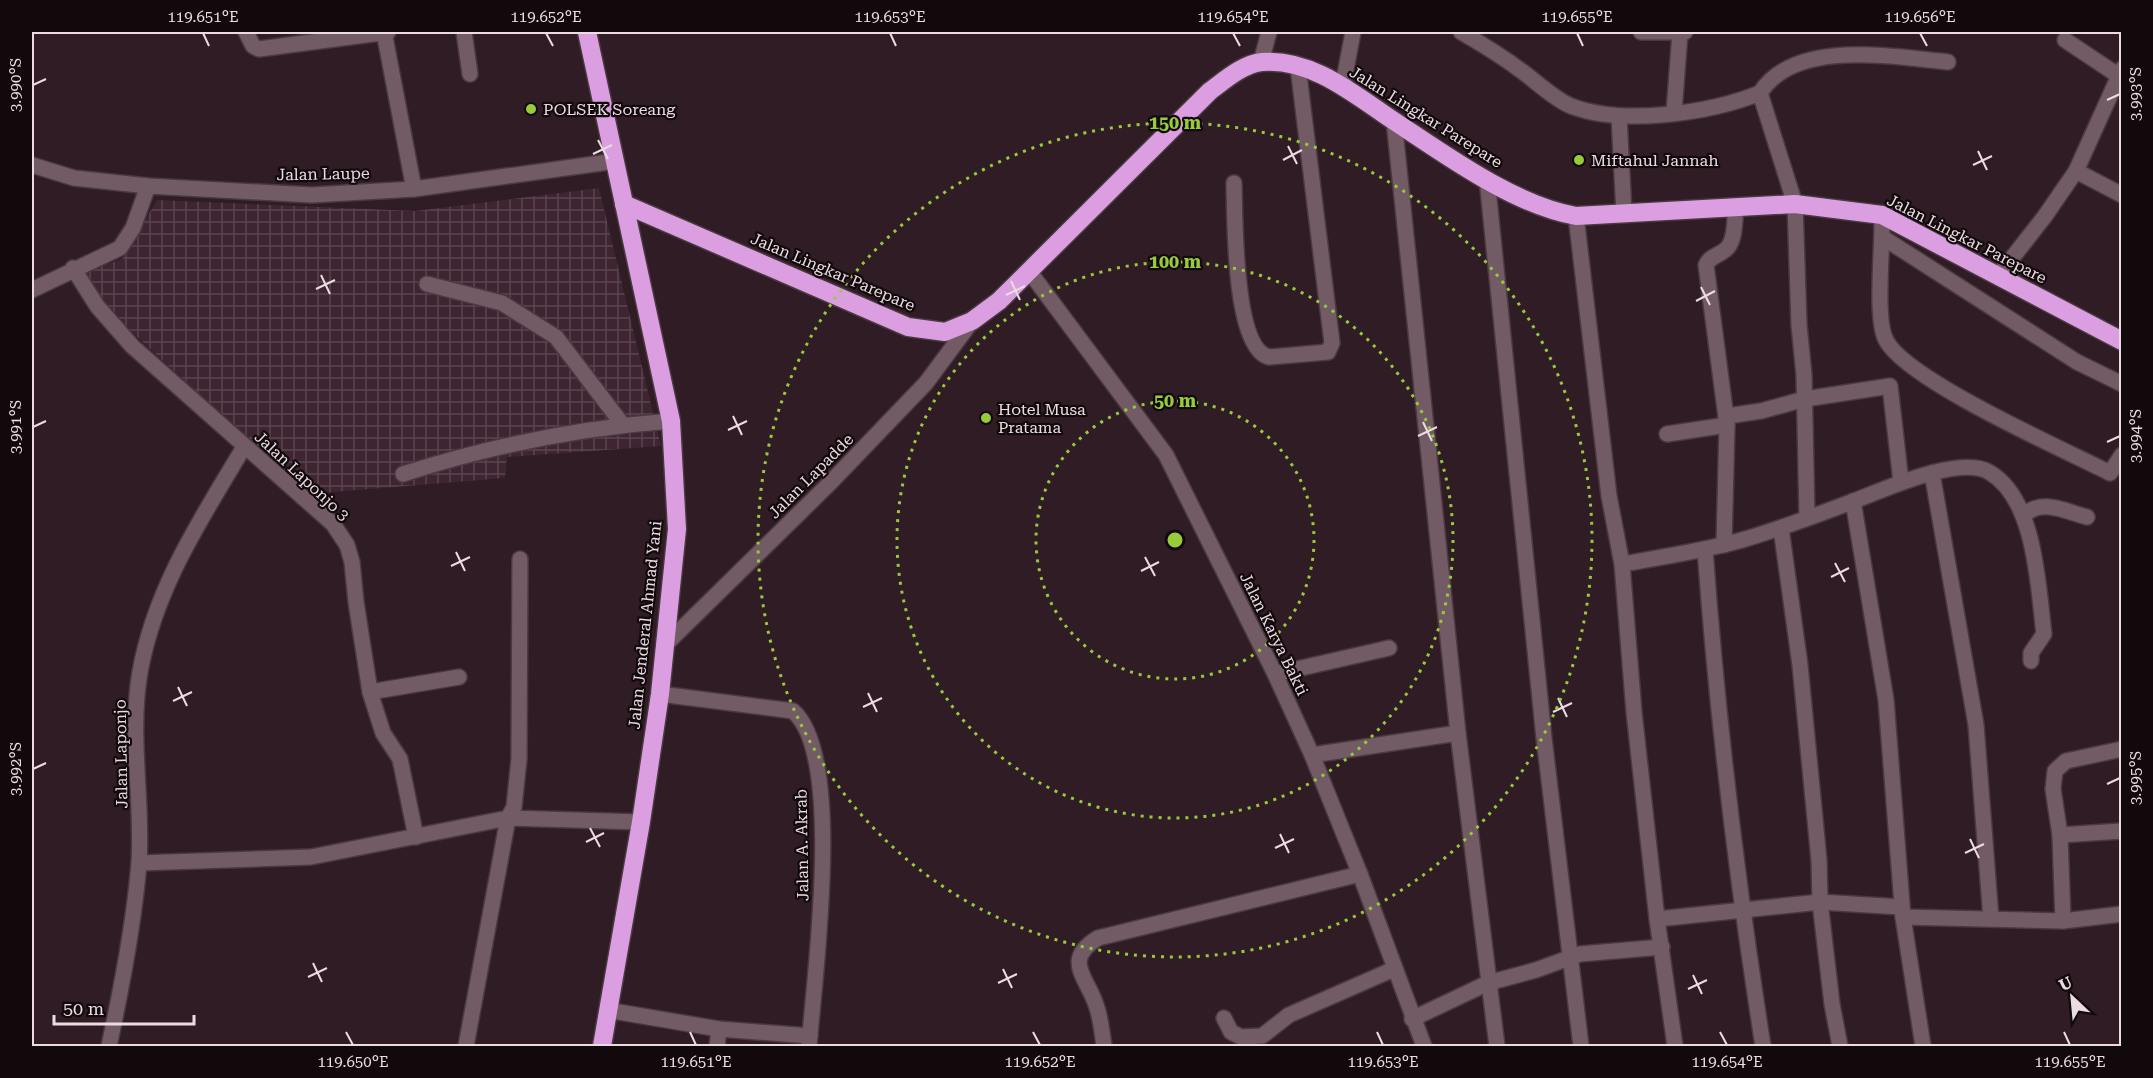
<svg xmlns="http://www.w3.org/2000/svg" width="2153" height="1078" font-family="'Roboto Serif',serif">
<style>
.industrial{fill:url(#industrial-grid)}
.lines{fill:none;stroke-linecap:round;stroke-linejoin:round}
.minor-casing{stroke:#4a3941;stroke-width:18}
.highway-casing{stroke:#4a3941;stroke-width:21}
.minor{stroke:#735b65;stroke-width:15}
.highway{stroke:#db9fe1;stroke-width:18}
.ticks{fill:none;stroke:#eadce1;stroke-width:2}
.ring{fill:none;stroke:#96cc39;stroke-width:3;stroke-dasharray:3 6}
.poi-dot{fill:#96cc39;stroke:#12090d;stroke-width:2}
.labels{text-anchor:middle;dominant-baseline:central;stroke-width:4.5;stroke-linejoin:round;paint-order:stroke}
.poi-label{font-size:16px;fill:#eadce1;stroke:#12090d;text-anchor:start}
.street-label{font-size:16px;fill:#eadce1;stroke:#12090d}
.centre{fill:#96cc39;stroke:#12090d;stroke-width:3}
.ring-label{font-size:18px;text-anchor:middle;font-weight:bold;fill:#96cc39;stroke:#12090d;stroke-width:4.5;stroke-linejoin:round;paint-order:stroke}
.neatline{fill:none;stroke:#eadce1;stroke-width:2}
.ticks-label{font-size:15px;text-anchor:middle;fill:#eadce1}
</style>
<defs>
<pattern id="industrial-grid" width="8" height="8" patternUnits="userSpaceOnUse" patternTransform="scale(1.5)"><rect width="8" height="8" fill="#3e2531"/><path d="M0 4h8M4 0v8" fill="none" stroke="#5a444f"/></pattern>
</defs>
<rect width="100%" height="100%" fill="#301c25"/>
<path class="industrial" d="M599,188L661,446L507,457L505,478L308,494L108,310L85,272L122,259L157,200L415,211Z"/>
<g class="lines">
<g class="minor-casing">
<g id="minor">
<path d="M246,32L253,46L259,49L388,32"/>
<path d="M384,32L414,189"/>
<path d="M464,32L470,74"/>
<path d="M1461,32C1482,44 1503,57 1523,72C1538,83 1554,99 1571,106C1623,126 1710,113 1760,93L1795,204L1799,325L1804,375L1807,518"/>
<path d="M1641,32H1685"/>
<path d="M2065,40L2122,78"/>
<path d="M1261,62L1269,32"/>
<path d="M1343,85L1353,32"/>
<path d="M1760,93C1795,38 1894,57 1948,62"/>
<path d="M1674,112L1680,33"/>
<path d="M1619,116L1624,214"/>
<path d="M1394,121L1458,733L1497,1046"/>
<path d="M32,165L74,178L148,186L312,195L414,189L616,161"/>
<path d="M2076,171L2122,195"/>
<path d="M1487,179L1544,738L1581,1046"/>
<path d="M1234,183C1235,216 1233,348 1269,357L1328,352L1332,343L1298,67"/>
<path d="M1882,215C1883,244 1875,315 1885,338C1901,378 2067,451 2110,473L2122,455"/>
<path d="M1576,216L1609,496L1622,564L1634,712L1657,919L1675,1046"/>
<path d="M1882,237L2077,362L2122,384"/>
<path d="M73,268L97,306L132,346L333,524L347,545L352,562L356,602L370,692L383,733L400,759L416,837"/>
<path d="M1029,271L1166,455L1275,674L1312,755L1360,874L1424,1046"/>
<path d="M1998,276L2045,216L2076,171L2122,69"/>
<path d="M427,284L502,303L556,337L623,425"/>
<path d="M32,290L120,248L133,228L148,186"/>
<path d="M1727,416L1761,411L1805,399L1890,386L1901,482"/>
<path d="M1667,434L1727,425"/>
<path d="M1932,473L1976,725L1991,919"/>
<path d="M403,474C493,445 577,428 671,421"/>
<path d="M1853,501L1886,700L1903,917L2063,921L2122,914"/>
<path d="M2023,516C2041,498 2064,511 2087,517"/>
<path d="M1781,528L1800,665L1819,860L1820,902L1832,1004L1840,1046"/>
<path d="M1724,545L1727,425L1706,265C1710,256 1718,256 1725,250C1736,242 1734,221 1736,208"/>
<path d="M1705,549C1717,716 1737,881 1763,1046"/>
<path d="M1622,564C1662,557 1703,551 1742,540C1780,529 1817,515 1854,501C1883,490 1959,455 1989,472C2036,499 2038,587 2044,634L2031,653V661"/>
<path d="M665,645L830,483L926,383L972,321"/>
<path d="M1275,674L1389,648"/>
<path d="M370,692L459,677"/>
<path d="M660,694L793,711C845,756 814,979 809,1046"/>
<path d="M1312,755L1458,733"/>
<path d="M2060,835L2122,831"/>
<path d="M139,863L311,857L508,818L641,822"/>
<path d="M1903,917L1923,1046"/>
<path d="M1657,919L1820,902L1901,907"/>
<path d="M2063,921L2060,835L2053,789L2055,771L2066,761L2122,749"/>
<path d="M607,1010L719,1029L810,1036"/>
<path d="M1224,1018L1231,1032L1241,1037L1262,1036L1289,1015L1394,969"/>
<path d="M1412,1019L1488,983L1536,970L1580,954L1662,947"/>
<path d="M109,1046C122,986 134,924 139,863C143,800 129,735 140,672C155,588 201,519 244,447"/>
<path d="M466,1046L508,818L514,807L519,759L520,559"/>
<path d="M717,1046L719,1029"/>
<path d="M1104,1046C1102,1033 1101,1018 1096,1005C1087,977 1062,960 1098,938L1360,874"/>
</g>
</g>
<g class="highway-casing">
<g id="highway">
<path d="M587,32L671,421L677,529L660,694L641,822L602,1046"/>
<path d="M624,204L908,327L945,332L972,321L999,301L1210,91C1225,80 1243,64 1262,62C1312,58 1355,95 1394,121C1447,156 1514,205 1576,216L1795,204L1882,215L2122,341"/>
</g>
</g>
<use href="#minor" class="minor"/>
<use href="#highway" class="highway"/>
</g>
<path class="ticks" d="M203,33L209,46M546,33L553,46M890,33L896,46M1233,33L1240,46M1577,33L1583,46M1920,33L1927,46M33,85L46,79M2107,100L2120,94M598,140L608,159M1288,146L1297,164M1978,151L1987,170M593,154L612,145M1283,160L1302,150M1973,165L1992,156M321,275L330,294M1011,281L1020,300M1701,287L1710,305M316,289L335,280M1006,295L1025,286M1696,301L1715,291M733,416L742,435M1423,422L1432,441M33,427L46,421M728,430L747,421M1418,436L1437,427M2107,442L2120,436M456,552L465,571M1145,557L1155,576M1835,563L1845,582M451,566L470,557M1141,571L1159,562M1831,577L1849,568M178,687L187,706M868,693L877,712M1558,698L1567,717M173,701L192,692M863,707L882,698M1553,712L1572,703M33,769L46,763M2107,784L2120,778M590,828L600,847M1280,834L1289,853M1970,839L1979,858M586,842L604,833M1275,848L1294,839M1965,853L1984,844M313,963L322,982M1003,969L1012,988M1693,975L1702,994M308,977L327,968M998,983L1017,974M1688,989L1707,980M346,1032L353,1045M690,1032L696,1045M1033,1032L1040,1045M1377,1032L1383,1045M1720,1032L1727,1045M2064,1032L2070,1045"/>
<g class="ring">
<circle cx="1175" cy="540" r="139"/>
<circle cx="1175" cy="540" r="278"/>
<circle cx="1175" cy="540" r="417"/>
</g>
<g class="poi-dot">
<circle cx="531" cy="109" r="6"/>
<circle cx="1579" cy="160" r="6"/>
<circle cx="986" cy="418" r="6"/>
</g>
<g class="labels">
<g class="poi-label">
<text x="543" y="109">POLSEK Soreang</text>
<text x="1591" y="160">Miftahul Jannah</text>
<text x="998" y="409">Hotel Musa<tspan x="998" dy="18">Pratama</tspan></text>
</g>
<g class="street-label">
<text transform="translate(1426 117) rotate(32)">Jalan Lingkar Parepare</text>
<text transform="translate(323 174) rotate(-1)">Jalan Laupe</text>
<text transform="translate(1967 239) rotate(27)">Jalan Lingkar Parepare</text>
<text transform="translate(833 272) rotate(23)">Jalan Lingkar Parepare</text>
<text transform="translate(302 476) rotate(43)">Jalan Laponjo 3</text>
<text transform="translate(811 476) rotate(-45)">Jalan Lapadde</text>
<text transform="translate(645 625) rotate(-84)">Jalan Jenderal Ahmad Yani</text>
<text transform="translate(1274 634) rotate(64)">Jalan Karya Bakti</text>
<text transform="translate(121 754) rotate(-91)">Jalan Laponjo</text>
<text transform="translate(802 845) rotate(-91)">Jalan A. Akrab</text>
</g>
</g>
<circle cx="1175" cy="540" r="9" class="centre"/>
<g class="ring-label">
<text x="1175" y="129">150 m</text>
<text x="1175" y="268">100 m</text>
<text x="1175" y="407">50 m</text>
</g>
<rect width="2153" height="1078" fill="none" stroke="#12090d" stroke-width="66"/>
<g transform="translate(2072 997) rotate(334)" stroke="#12090d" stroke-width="4.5" paint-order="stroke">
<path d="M0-4.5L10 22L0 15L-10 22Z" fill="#eadce1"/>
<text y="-9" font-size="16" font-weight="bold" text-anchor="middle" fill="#eadce1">U</text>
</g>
<path d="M54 1015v9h140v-9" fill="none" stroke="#eadce1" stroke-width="3"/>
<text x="63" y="1015" font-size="18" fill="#eadce1" stroke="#12090d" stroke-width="4.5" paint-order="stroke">50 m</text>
<rect x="33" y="33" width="2087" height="1012" class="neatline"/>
<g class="ticks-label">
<text x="203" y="22">119.651°E</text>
<text x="546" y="22">119.652°E</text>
<text x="890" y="22">119.653°E</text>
<text x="1233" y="22">119.654°E</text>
<text x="1577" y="22">119.655°E</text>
<text x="1920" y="22">119.656°E</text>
<text transform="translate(16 85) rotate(-90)" y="5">3.990°S</text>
<text transform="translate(2136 94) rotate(-90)" y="5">3.993°S</text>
<text transform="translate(16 427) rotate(-90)" y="5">3.991°S</text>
<text transform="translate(2136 436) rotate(-90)" y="5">3.994°S</text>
<text transform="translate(16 769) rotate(-90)" y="5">3.992°S</text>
<text transform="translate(2136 778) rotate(-90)" y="5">3.995°S</text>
<text x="353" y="1067">119.650°E</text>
<text x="696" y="1067">119.651°E</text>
<text x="1040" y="1067">119.652°E</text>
<text x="1383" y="1067">119.653°E</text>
<text x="1727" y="1067">119.654°E</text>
<text x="2070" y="1067">119.655°E</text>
</g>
</svg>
